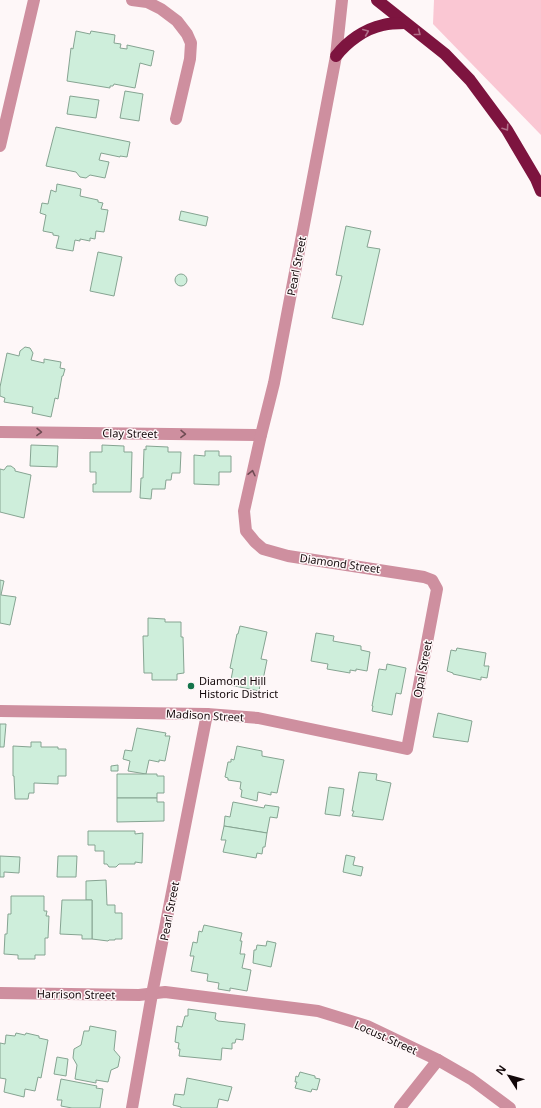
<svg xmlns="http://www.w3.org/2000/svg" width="541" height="1108" font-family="'Noto Sans',sans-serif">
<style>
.green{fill:#fac7d3}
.building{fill:#ceeedb;stroke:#86a492}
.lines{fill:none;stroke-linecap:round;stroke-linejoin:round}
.minor{stroke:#ce8f9f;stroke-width:12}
.highway{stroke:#7d143f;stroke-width:12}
.oneway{stroke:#b16f89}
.oneway2{stroke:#704c54}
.poi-dot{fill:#14744b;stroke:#fef7f8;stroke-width:1.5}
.labels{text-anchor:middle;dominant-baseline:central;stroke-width:3;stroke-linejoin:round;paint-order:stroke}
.street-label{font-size:11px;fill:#13080a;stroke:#fef7f8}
.poi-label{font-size:11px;fill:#13080a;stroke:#fef7f8;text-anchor:start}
</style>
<rect width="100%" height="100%" fill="#fef7f8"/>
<path class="green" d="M434,0H541V135L433,24Z"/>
<g class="building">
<path d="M76,31L90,34L91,31L115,35L114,43L121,44L120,48L127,49V45L154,51L151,66L140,63L135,88L114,84L113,86H110V88L67,81L71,48L73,49Z"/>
<path d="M125,91L143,94L139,121L120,118Z"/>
<path d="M70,96L99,100L96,118L67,114Z"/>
<path d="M56,127L130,142L127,157L120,156V157L101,153L99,160L109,162L105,178L90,175L86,178L80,177L76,172L46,166Z"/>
<path d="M57,184L81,189L80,196L98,200V202L103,203L101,209L108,210L104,232L96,231L95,239L90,238V241L80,239V241L75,240L73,251L56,248L59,236L53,235V233L43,231L46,215L40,213L42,203L48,204L51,190L56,192Z"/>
<path d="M181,211L208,217L206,226L179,220Z"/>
<path d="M346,226L371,231L367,247L380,249L363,325L332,318L342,276L336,275Z"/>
<path d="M98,252L122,257L114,296L90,291Z"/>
<circle cx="181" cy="280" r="6"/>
<path d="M25,347L30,348L33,353L31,360L44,363V359L61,362L60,368L65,369L63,376H62L58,399L55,398L51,417L32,413L33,407L4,402L5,398L0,396V387L7,353L19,356L20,351Z"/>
<path d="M31,445L58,446L57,467L30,466Z"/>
<path d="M102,445L124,446V452H132L131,492H93V484H96V472H90V452H102Z"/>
<path d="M146,446L168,447V452H181L180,473H172L171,480H166L165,489H152L151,499L140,498L141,478H143L144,449L146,450Z"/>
<path d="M205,451H219V456H231V472H219V485L194,484V455L205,456Z"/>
<path d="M7,466H11L15,469V471L31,475L24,518L0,512V469L4,470Z"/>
<path d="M0,580L4,581L1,595L16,597L10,625L0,623Z"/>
<path d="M148,618L165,619V622H181V637H183L184,673L177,674V680H152V673H144L143,636H148Z"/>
<path d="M240,626L267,632L261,659L267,660L262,685H260L259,691L230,685L233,669L230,668L237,634H238Z"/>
<path d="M316,633L334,636L333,641L361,646V650L370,652L367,671L356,669V671L350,670V673L327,669L328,664L311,661Z"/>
<path d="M457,648L486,653L484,666H489L487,678L481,677V680L453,674V673L447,671L451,650L456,651Z"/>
<path d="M387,664L406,668L401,694L396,693L392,715L372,711L373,706H372L379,669L386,670Z"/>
<path d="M438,713L472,721L468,742L433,737Z"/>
<path d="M0,724H6L4,747H0Z"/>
<path d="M137,728L166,733L165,736H170L165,761L159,760V762L149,760L146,774L128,771L130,761L123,759L125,750L132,751Z"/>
<path d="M31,742H41V747H58V749H66V776H58V784L34,783V793H29L28,799H15L14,776H13V746L31,747Z"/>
<path d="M237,746L262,751V756L284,760L277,793L271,792V795L258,792L257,801L241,797L242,790L240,789L241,782L228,780V778L225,777L228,762H231V759L234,760Z"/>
<path d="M118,765V771H111V766Z"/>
<path d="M359,772L377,774L376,780L391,783L383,820L352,816L354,811H352Z"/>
<path d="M117,774H157V776H164V793H157V798H117Z"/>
<path d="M329,787L344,789L340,816L325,814Z"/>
<path d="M117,798H157V802H164V821L117,822Z"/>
<path d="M233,802L264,808L265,805L279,807L277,818L270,817L267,833L224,826L225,816L230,817Z"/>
<path d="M224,826L267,833L265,847H263L262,854L257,853L256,858L223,852L226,840H221Z"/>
<path d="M88,831H135V834L143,833L142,863L135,862V864H119L116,867H109L107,864H104V851H95V845H88Z"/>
<path d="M346,855L355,857L353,865L363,867L361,876L343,872Z"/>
<path d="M0,856L20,857L19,873L4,872V877H0Z"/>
<path d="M58,856H77L76,877H57Z"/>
<path d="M106,880L107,905H115V913H122V939H115V940H109L108,941L92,939V900H86V881Z"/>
<path d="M11,896H44V911H47L46,916H49L48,938H45V955H35V959H18V955L4,954L5,934H7L8,914H11Z"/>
<path d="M62,900H92V939H82V935L60,934Z"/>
<path d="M204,925L242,933L240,941H242L240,954H245L242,968L251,970L247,991L230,988V991L218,989L219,983L207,981L208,974L191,971L194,956H190L193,942L197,943L199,931L202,932Z"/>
<path d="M267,941L276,943L271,967L253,963L254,950H256L257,945L266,946Z"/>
<path d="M188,1009L216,1013L215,1019L218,1021L245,1024L243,1040L236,1039L235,1043H232V1049L222,1048L221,1060L179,1056L180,1049H178L179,1043L175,1042L177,1026L182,1027L185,1016H188Z"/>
<path d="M90,1026L116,1031L114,1050L120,1057L118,1067L111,1070L108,1082L96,1080V1083L75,1079L77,1065L73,1058L74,1049L81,1045L84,1031H89Z"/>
<path d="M16,1033L25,1035L26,1033L39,1036V1038L48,1040L41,1078L38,1077L35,1091L25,1089L24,1097L4,1092L6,1079L0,1078V1043L5,1044L6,1035L15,1036Z"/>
<path d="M57,1057L68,1059L66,1076L54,1074Z"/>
<path d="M300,1072L315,1076V1078L320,1079L317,1090L312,1089L311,1092L295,1088L297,1082H295L296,1076L298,1077Z"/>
<path d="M187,1078L232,1087L228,1101L219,1099L217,1108H181V1107L173,1105L175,1094L184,1095Z"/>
<path d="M61,1079L97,1086L96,1088L103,1089L100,1108H72L61,1106L62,1100H57Z"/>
</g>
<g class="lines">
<g class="minor">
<path d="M132,0L147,2L161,9L177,21L187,34L191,43L190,59L176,119"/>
<path d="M0,146L34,0"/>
<path d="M0,432L261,435"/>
<path d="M0,711L207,714L258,718L407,749L437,589L432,580L424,577L288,556L263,549L255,542L246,531L244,511L261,435L274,383L336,56L342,0"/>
<path d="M0,993L139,995L165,992L318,1011L367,1026L438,1060L471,1079L510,1108"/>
<path d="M132,1108L152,994L207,714"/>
<path d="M400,1108L438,1060"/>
</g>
<g class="highway">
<path d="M377,0L445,54L470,80L507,130L536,179L541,191"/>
<path d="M336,56C347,42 364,29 383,25C390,23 398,23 405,23"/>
</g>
</g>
<defs><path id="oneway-chevron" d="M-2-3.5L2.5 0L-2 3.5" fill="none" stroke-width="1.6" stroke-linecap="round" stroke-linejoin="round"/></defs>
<g class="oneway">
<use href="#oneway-chevron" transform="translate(366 32) rotate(-23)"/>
<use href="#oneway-chevron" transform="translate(418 33) rotate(38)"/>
<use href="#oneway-chevron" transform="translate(506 128) rotate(56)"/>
</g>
<g class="oneway2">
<use href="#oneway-chevron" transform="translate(39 432) rotate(1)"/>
<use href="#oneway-chevron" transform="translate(183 434) rotate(1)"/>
<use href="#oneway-chevron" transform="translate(252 473) rotate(-77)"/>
</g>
<circle class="poi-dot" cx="191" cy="686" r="4"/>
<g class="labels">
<g class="street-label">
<text transform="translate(296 266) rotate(-79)">Pearl Street</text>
<text transform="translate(130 433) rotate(1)">Clay Street</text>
<text transform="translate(340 563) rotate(8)">Diamond Street</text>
<text transform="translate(422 669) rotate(-79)">Opal Street</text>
<text transform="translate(205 715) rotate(3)">Madison Street</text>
<text transform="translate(169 911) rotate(-79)">Pearl Street</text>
<text transform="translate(76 994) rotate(1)">Harrison Street</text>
<text transform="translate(386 1037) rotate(24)">Locust Street</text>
</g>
<g class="poi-label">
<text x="199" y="680">Diamond Hill<tspan x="199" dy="13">Historic District</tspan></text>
</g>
</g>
<g transform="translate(509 1076) rotate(306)" stroke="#fef7f8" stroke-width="3" paint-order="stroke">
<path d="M0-3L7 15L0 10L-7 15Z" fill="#13080a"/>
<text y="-6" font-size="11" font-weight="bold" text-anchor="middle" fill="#13080a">N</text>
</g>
</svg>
